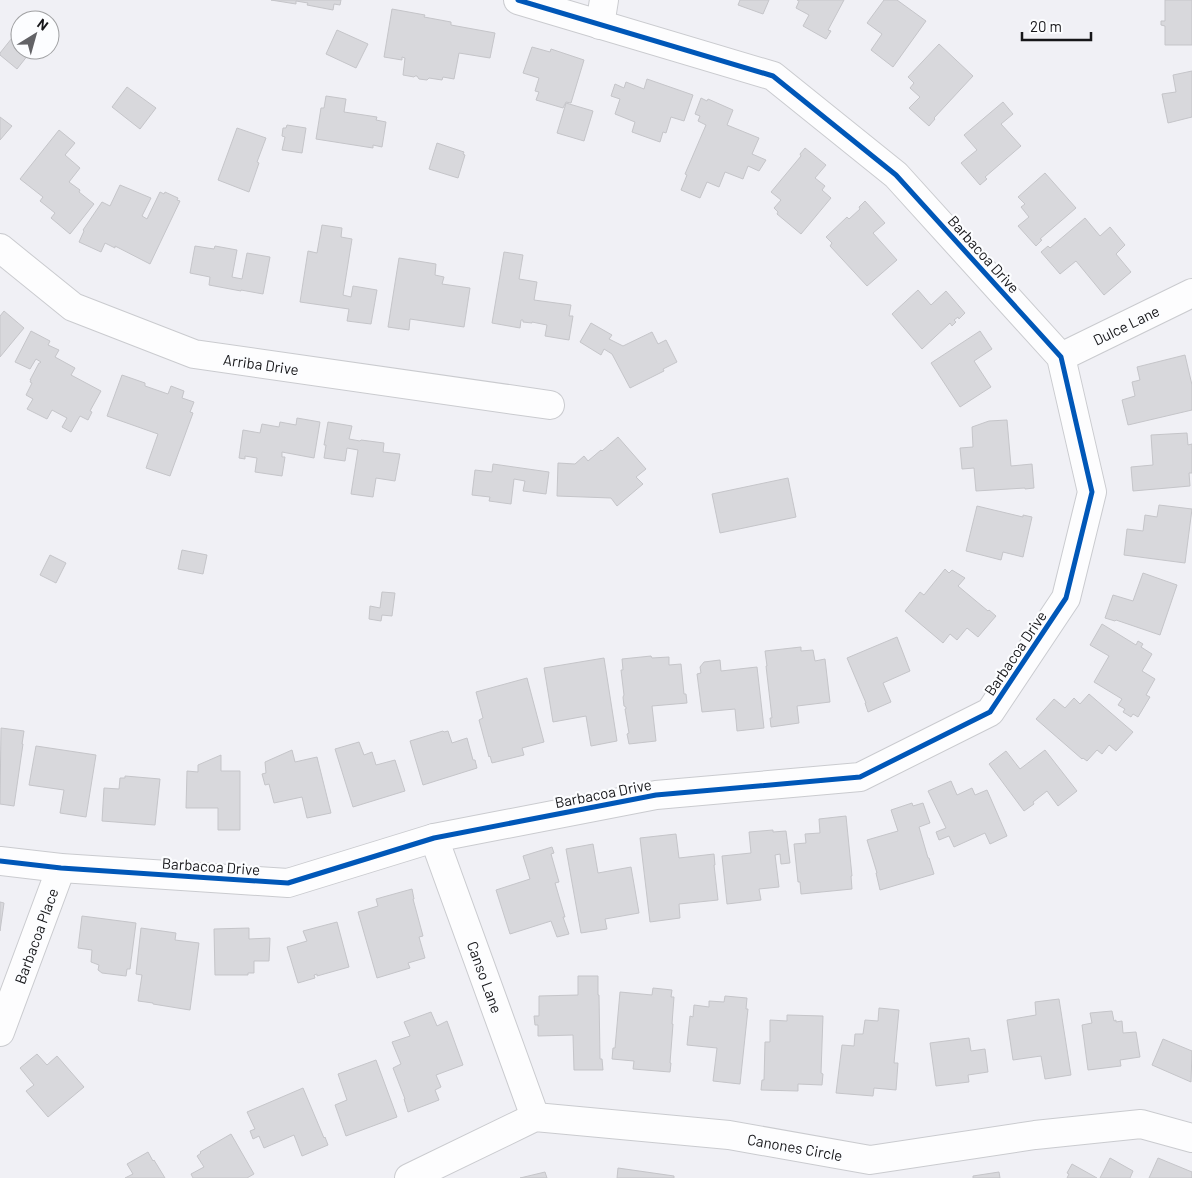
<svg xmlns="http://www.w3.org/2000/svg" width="1192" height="1178" font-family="Barlow,sans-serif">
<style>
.building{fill:#d8d8dc;stroke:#c5c5c9}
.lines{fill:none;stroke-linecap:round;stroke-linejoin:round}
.minor-casing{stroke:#cacbcf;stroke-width:30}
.minor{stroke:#fdfdfe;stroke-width:28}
.cycleway-casing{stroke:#fcfdff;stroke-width:8}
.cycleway{stroke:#0057b8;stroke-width:5}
.labels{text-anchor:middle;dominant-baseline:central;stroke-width:4.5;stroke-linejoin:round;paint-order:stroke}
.street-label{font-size:15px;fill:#161619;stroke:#fcfdff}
</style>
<rect width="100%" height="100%" fill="#f0f0f5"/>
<g class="building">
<path d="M271,0H341L340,5L334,4L333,10L307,5L308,3L296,1V4Z"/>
<path d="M740,0H769L763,14L738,5Z"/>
<path d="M797,0H844L828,30L831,31L826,39L803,26L809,15L796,8L799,1Z"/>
<path d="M884,0H897L926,21L893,67L871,50L882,34L867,23Z"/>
<path d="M1165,0H1192V45H1165V26L1161,25V21H1165Z"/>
<path d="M392,9L425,15L424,17L451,22V25L495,33L490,58L459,53L454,79L443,77L442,80L429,78L427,80L419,79L417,76H415L414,77L403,75L405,58L402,57V60L384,57Z"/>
<path d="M337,30L368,44L356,68L326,54Z"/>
<path d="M16,33L20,37V50H32L17,69L0,55V53Z"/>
<path d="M939,44L973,76L934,118L935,119L929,126L909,108L920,97L910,88L914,83L908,77Z"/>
<path d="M532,47L550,52L551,49L584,60L571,103L566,102L563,108L536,100L539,92L535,91L539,78L523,73Z"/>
<path d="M1192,71V117L1168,123L1162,94L1176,92L1173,75Z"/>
<path d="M647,79L693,95L684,121L671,117L666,133L663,132L660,142L632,132L635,122L615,114L620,99L611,96L615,84L624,88L626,82L644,89Z"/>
<path d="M127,87L156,108L140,129L112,107Z"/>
<path d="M326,96L346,99L344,112L377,117L376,120L386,122L382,147L373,145V148L316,139L321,108H324Z"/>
<path d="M701,98L707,101L708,99L733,110L727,125L759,138L752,154L766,160L759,171L748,166L743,179L725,172L719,187L707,182L700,198L681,190L687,175L685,174L706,125L698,121L700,116L695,114Z"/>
<path d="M1003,102L1013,114L1001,124L1021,146L985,177L987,179L980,185L961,163L977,150L964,135Z"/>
<path d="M566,103L593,111L584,141L557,133Z"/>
<path d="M0,117L12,126L0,140Z"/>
<path d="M287,125L306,128L302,153L282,150L285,137L282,136L283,128H286Z"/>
<path d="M237,128L266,138L257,162L259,163L249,192L218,180Z"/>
<path d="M59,130L75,143L65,155L80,168L69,182L80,190L79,192L94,204L70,234L51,218L55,213L40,201L43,197L20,179Z"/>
<path d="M437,143L464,152L463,154L465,155L458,178L429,169Z"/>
<path d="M805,148L826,165L815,178L825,186L822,190L831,198L801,234L777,214L778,212L774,208L781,200L771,192L801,156L800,154Z"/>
<path d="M1045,173L1076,208L1040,239L1042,240L1036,246L1018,226L1029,217L1021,207L1025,204L1018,197Z"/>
<path d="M120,185L151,198L142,216L147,219L160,192L164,194L165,192L178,198L177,200L180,201L150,264L115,246V248L105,243L101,252L79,242L84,231L83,230L102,202L110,206Z"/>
<path d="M865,201L885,223L873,233L897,260L867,286L830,246L832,243L826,237L847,217L849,219L860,209L859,207Z"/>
<path d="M1085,218L1100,236L1110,227L1125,245L1116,254L1131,272L1104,295L1076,261L1060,274L1041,252L1048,246L1050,248Z"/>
<path d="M322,225L342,228L341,237L352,239L343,295L351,297L353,286L377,290L371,324L347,321L349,309L300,302L308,251L317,253Z"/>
<path d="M195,246L214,249L215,246L237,250L232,277L242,279L247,253L270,257L263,294L241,290V291L209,285L210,277L190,273Z"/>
<path d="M504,252L523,255L519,279L537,282L534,300L571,305L569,316H573L569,340L545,336L547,325L532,322V323L523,322V320H521L520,328L492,323Z"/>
<path d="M399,258L436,264L435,275L444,277L442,284L470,288L464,327L410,319L409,330L388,327Z"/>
<path d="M918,290L931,305L946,291L965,313L959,319L958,317L954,320L956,322L952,326L950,323L922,349L892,314Z"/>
<path d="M4,311L24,328L0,357V316Z"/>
<path d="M591,323L612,335L609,339L623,346L652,332L658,344L666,340L677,362L663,369L664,371L630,388L612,354L604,349L601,355L580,342Z"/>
<path d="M31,331L50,341L48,345L59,350L55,357L75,368L71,375L101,391L90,411L92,412L88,420L80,416L71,432L62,427L67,418L52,410L47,419L27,409L33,399L26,395L32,383L30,382L31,380H30L39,363H40L41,362L36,359L30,369L15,362Z"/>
<path d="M980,331L992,349L974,361L991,387L960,407L931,363Z"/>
<path d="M1185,355L1192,385V410L1128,425L1122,400L1135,396L1132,382L1140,380L1137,367Z"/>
<path d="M122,375L145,383V386L168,394L171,386L184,391L182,398L194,402L190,412L193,413L170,476L146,468L158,434L107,416Z"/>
<path d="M297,418L320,422L314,458L282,452V457H285L282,476L255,472L257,458L245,456V459L239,458L243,430L260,433L262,424L279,427L280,422L296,425Z"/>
<path d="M1007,420L1011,466L1032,464L1034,488L1025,489V488L976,491L974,468L962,469L960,448L973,447L972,427L989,421Z"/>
<path d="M328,422L352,426L349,439L360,441L361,440L384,443L383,452L400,454L395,481L376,478L373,497L351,494L358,450L347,448L345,461L324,458L326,445H324Z"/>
<path d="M1187,433L1188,445L1192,444V473H1189L1190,486L1133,491L1131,467L1153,465L1151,435Z"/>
<path d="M618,437L646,469L636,477L643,484L617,506L611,498L557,496L558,463L575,464L584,456L588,461L601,450L602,451Z"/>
<path d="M493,464L549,472L546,494L523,491L525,481L514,479L511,504L489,501L490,497L472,495L475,470L492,472Z"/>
<path d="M788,478L796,517L720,533L712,494Z"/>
<path d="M1159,505L1192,509L1185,563L1124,555L1127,529L1143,531L1145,515L1157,517Z"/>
<path d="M977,506L1023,517V515L1032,517L1023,557L1003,552L1001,560L966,551Z"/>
<path d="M182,550L207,555L203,574L178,569Z"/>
<path d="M50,555L66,563L56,583L40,575Z"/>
<path d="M945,569L949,573L952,570L965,578L958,586L988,611L989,610L996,616L978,637L967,628L957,640L950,634L943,643L905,611L920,592L924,595Z"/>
<path d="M1143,573L1177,585L1160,635L1116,620L1115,621L1105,618L1113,595L1133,601Z"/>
<path d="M382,592L395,593L392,616L382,615L381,621L369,619L370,606L380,608Z"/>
<path d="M1102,624L1136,645L1138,641L1143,644L1141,647L1152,654L1142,671L1155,679L1146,695L1150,697L1138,717L1133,714L1131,717L1123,712L1125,709L1118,705L1122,699L1094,682L1109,656L1090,645Z"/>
<path d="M897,637L910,671L883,683L891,702L868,712L865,703H866L847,658Z"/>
<path d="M801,647V651L813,650L815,661L825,659L830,702L797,706L799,723L771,727L770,718H772L766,666H767L765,651Z"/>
<path d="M651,656L652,658L669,657V665L681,664L684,694H686L687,703L652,706L656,741L629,744L627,734L629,733L625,709H626V707L624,706L623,697L624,695L621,670H623L622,659Z"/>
<path d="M604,658L617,741L591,746L586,716L553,722L544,668Z"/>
<path d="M720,660L721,671L757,667L764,728L737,731L735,709L702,712L697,674L701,673L700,667L704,662Z"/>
<path d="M527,678L544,742L522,748L524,755L492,763L490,756L489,757L479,720L483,718L476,692Z"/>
<path d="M1089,694L1133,732L1116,751L1109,745L1102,754L1097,750L1087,761L1083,758L1082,759L1036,719L1054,699L1065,708L1074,698L1080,704Z"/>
<path d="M1,728L24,731L22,744H23L14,806L0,804Z"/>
<path d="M443,731L444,732L448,731L452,743L467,738L473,760H475L477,768L423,785L410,741Z"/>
<path d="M359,742L364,755L372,752L376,765L395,760L405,791L353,807L335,749Z"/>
<path d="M36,746L96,755L86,817L60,813L64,790L29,785Z"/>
<path d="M292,750L295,762L317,757L331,813L307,818L302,797L274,803L269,784L265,785L262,774L266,773L265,762Z"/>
<path d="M1045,750L1077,791L1058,806L1047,791L1033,802L1034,804L1024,811L989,764L1006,751L1020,769Z"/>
<path d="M221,755V771H240V830H218V808H186L187,771L198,772V765Z"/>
<path d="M125,776L160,779L155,825L102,821L104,788L119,789L120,778H125Z"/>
<path d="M951,781L957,795L972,788L975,795L987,790L1007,836L990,844L985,833L954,847L949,836L939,840L936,832L946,828L928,791Z"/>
<path d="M912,803L913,806L923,803L930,823L919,827L928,858H929L934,874L880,890L876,873H877L867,840L898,831L891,810Z"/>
<path d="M846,816L852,876H851L852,889L801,894L800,882H798L794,844L806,843L805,834L820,833L819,819Z"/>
<path d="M773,830V832L786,831L790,863L781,864L780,854L775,855L779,887L759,889L761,900L727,904L722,856L751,853L749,832Z"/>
<path d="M676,834L679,858L714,854L715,865H714L718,900L679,904L680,918L650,922L640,838Z"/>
<path d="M593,844L598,873L631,867L639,913L605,919L607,929L581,933L566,849Z"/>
<path d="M552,847L554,853L551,854L559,882L555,883L565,917H563L569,934L557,937L551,921L510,934L496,890L530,879L523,856Z"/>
<path d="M412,889L414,899H413L423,936L419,937L425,958L408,963L410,968L377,978L358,912L378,906L376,899Z"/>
<path d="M0,902L4,903L0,931Z"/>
<path d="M82,916L136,923L130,969H127L126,976L102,973L98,970L99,965L91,962L92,950L78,948Z"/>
<path d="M337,922L349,967L317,976V974L314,975L315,978L298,983L287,947L307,941L303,931Z"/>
<path d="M141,928L176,933L175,940L199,943L190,1010L153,1004V1003L138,1001L142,975L136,974Z"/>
<path d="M249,928V939L270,938L269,961H254V973H248V975H215L214,929Z"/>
<path d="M578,976H598V995H599L600,1059H602L603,1070H574L573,1035L538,1036V1025H535L534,1016H539V996L578,995Z"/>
<path d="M653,988L672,990L671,997H674L672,1024H673L670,1063H671L670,1072L633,1069L634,1061L612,1059L613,1048H615L620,992L652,995Z"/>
<path d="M725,996L747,998L746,1009H748L740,1084L713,1081L717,1048L687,1045L690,1016L693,1017L694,1005L709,1007V1001L724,1002Z"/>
<path d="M1059,999L1071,1075L1045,1079L1041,1056L1013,1060L1007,1020L1036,1015L1035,1002Z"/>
<path d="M879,1008L899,1010L894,1063H898L896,1090L874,1088L873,1096L836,1093L842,1045L854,1046L855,1034H863L865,1020L878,1021Z"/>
<path d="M1112,1011L1114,1021L1116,1020V1022L1122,1021L1123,1033L1136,1032L1140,1057L1120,1060L1121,1066L1088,1070L1082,1025L1092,1023L1090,1013Z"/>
<path d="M431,1012L437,1026L447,1021L463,1065L436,1075L441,1087L435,1090L439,1100L408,1112L404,1099H405L393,1068L401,1064L392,1042L410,1036L404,1022Z"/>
<path d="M787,1015L823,1016L821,1073L823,1074L822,1085L798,1084V1091L761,1090L762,1080H764L765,1042H770V1020L787,1021Z"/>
<path d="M969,1038L971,1051L985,1049L988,1072L968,1075L969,1082L936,1086L930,1043Z"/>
<path d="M1163,1039L1192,1051L1191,1082L1152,1065Z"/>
<path d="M37,1054L47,1065L57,1056L84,1087L48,1117L26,1091L34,1085L20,1068Z"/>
<path d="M376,1060L397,1117L346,1136L335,1105L347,1100L338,1074Z"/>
<path d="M303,1088L324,1138L325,1137L328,1145L302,1156L294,1135L264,1148L259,1136L253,1139L250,1131L255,1129L247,1112Z"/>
<path d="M231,1134L254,1174L247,1178H193L191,1174L204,1167L197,1156L201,1153L200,1152Z"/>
<path d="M148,1152L153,1161L154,1160L165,1178H125L133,1174L127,1164Z"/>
<path d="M1110,1158L1133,1171L1130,1178H1100Z"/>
<path d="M1158,1158L1192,1172V1178H1149Z"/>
<path d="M1072,1164L1097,1178H1067L1069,1174L1067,1173Z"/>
<path d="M618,1168L674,1176V1178H617Z"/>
<path d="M545,1172L547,1178H520Z"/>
<path d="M999,1172L1000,1178H973V1176Z"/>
</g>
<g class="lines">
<g class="minor-casing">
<g id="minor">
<path d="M600,25L604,0"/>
<path d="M0,248L73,307L194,354L550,405"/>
<path d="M1061,357L1192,293"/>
<path d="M434,838L535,1117"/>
<path d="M0,861L61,868L288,883L434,838L656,795L860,777L990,712L1066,598L1092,492L1061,357L896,175L773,76L518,0"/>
<path d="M0,1032L61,868"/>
<path d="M409,1178L535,1117L729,1135L870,1160L1035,1135L1141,1124L1192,1138"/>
</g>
</g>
<use href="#minor" class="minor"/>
<g class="cycleway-casing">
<path id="cycleway" d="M0,861L61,868L288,883L434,838L656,795L860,777L990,712L1066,598L1092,492L1061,357L896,175L773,76L518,0"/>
</g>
<use href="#cycleway" class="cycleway"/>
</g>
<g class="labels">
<g class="street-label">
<text transform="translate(984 254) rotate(48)">Barbacoa Drive</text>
<text transform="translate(1126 325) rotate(-26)">Dulce Lane</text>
<text transform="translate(261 364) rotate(8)">Arriba Drive</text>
<text transform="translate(1015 653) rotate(-56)">Barbacoa Drive</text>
<text transform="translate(603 793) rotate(-11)">Barbacoa Drive</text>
<text transform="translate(211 866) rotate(4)">Barbacoa Drive</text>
<text transform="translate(36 936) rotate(-70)">Barbacoa Place</text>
<text transform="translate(485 977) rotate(70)">Canso Lane</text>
<text transform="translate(795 1147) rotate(10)">Canones Circle</text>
</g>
</g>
<g transform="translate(35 35) rotate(37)"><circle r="24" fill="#fcfdff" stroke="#a0a1a3"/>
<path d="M0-4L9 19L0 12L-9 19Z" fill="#626266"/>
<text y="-8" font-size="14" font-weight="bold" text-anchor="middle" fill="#161619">N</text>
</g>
<path d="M1022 32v8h69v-8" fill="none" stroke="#161619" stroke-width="2.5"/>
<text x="1030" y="32" font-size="15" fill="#161619" stroke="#fcfdff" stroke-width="4" paint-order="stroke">20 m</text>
</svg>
